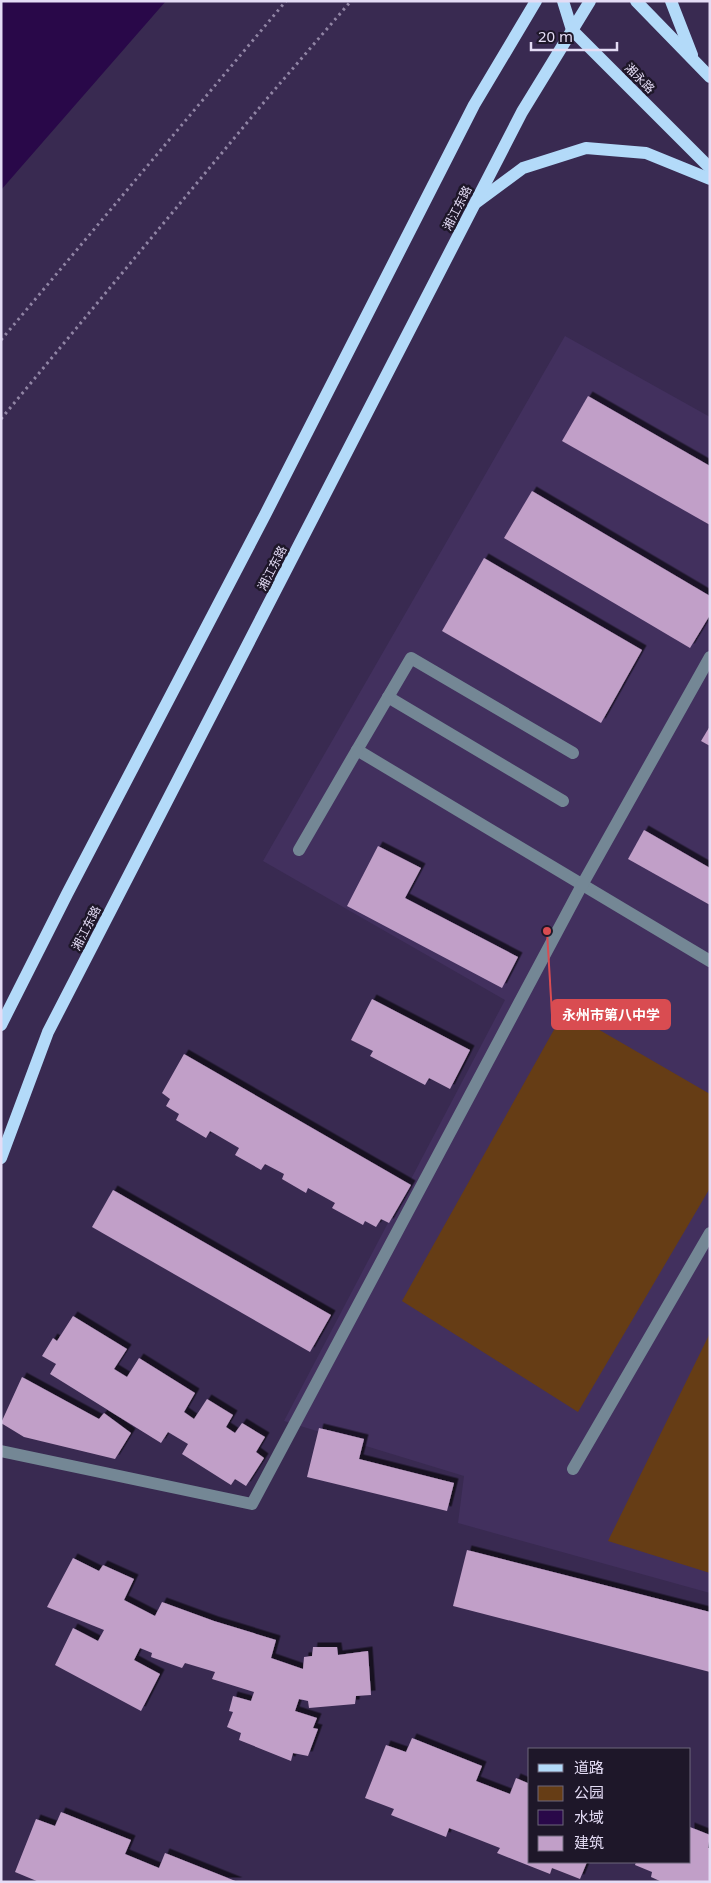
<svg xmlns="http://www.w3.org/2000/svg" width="711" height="1883" font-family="'Noto Sans','Noto Sans SC',sans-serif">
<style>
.built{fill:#42305e}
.green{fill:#663d15}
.water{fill:#290849}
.building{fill:#c19fc8;filter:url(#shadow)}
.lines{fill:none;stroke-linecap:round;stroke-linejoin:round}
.path{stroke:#9185a5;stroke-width:3;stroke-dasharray:2.5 4;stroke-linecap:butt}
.minor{stroke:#748795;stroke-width:12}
.major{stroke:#b3daf9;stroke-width:12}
.labels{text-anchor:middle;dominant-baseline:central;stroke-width:5;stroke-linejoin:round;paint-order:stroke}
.street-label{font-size:12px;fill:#e4dcf5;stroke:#1e1729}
.leader{fill:none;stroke:#d94c51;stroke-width:2}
.callout-dot{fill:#d94c51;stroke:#1e1729;stroke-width:2}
.callout{fill:#d94c51;stroke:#d94c51;stroke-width:2}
.callout-label{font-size:14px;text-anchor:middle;font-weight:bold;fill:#fff}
</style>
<defs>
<filter id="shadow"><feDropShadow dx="4.5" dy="-4.5" stdDeviation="0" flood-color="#0009"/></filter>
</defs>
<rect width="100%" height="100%" fill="#392a51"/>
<path class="built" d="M565,336L710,417V1593L458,1523L464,1476L284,1421L505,1000L263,861Z"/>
<g class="green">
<path d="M565,1010L710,1094V1188L578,1412L402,1301Z"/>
<path d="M710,1333V1573L608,1541Z"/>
</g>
<path class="water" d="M1,1H166L1,190Z"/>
<g class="building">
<path d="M588,396L710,466V525L562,441Z"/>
<path d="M532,491L710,596V615L690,648L504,538Z"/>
<path d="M484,558L642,650L601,723L442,631Z"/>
<path d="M710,726V746L701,741Z"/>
<path d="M644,830L710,868V905L628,859Z"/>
<path d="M378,846L421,868L405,898L518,957L502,988L347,906Z"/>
<path d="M372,999L470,1050L450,1089L429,1078L425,1085L370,1056L373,1051L351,1040Z"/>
<path d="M184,1054L411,1185L389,1223L381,1219L376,1227L365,1221L363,1225L332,1208L335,1203L308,1188L306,1193L282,1179L284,1174L265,1164L261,1170L235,1155L239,1148L210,1131L206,1138L176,1120L179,1114L166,1106L170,1099L162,1093Z"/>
<path d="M113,1190L331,1315L310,1352L92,1227Z"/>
<path d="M73,1316L127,1349L114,1369L127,1377L139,1358L195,1393L184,1412L194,1419L207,1399L233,1415L226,1427L235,1433L242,1423L265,1437L256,1452L264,1458L246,1486L235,1479L231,1485L182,1454L188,1444L168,1432L161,1443L50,1374L56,1364L42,1356L53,1338L57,1341Z"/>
<path d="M22,1377L99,1419L104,1413L131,1433L115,1459L24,1437L1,1423Z"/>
<path d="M319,1428L364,1439L359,1459L454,1483L447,1511L307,1477Z"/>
<path d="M467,1550L710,1612V1672L453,1606Z"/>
<path d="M73,1558L99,1571L103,1565L134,1579L124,1600L155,1616L162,1602L214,1621L276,1640L271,1658L303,1669L304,1657L312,1656L313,1647H337L338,1655L368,1651L371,1695L356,1696L355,1704L309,1708L308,1701L299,1699L295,1711L317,1718L313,1728L318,1729L308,1756L293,1753L291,1761L239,1740L241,1733L227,1727L233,1712L229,1711L233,1696L251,1701L254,1692L212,1679L215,1672L185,1663L182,1668L151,1657L152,1653L140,1648L134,1660L160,1674L141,1711L55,1665L73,1628L98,1641L104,1630L47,1607Z"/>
<path d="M412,1738L482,1766L476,1781L510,1794L516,1778L530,1784V1862H587L580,1879L552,1868L550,1874L497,1853L500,1848L449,1828L446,1837L391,1815L394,1809L365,1798L386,1745L406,1752Z"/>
<path d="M61,1812L131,1840L125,1854L159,1868L165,1853L238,1882H39L15,1872L36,1819L55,1826Z"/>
<path d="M690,1827L710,1835L708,1848H710V1882H662L651,1877L652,1872L635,1865L636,1862H690Z"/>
</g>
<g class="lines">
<g class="path">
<path d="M1,340L286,1"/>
<path d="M1,419L270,95L351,1"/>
</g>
<g class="minor">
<path d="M388,697L563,801"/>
<path d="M573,753L411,658L357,750L710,961"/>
<path d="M299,850L357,750"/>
<path d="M1,1451L252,1504L582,885L710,657"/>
<path d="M573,1469L710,1233"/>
</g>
<g class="major">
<path d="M563,1L572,30L710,168"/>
<path d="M636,1L710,77"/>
<path d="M671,1L692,55"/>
<path d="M477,202L523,168L586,148L646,153L710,179"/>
<path d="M1,1025L67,894L265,515L474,105L536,1"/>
<path d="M1,1158L48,1032L522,112L590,1"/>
</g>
</g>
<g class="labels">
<g class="street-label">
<text transform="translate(640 78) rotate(45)">湘永路</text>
<text transform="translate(457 208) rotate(-63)">湘江东路</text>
<text transform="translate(272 568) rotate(-63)">湘江东路</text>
<text transform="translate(86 928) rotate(-63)">湘江东路</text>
</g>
</g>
<path class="leader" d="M547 931L552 1015"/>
<circle class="callout-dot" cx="547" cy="931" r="5"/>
<rect class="callout" x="552" y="1000" width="118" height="29" rx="5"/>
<g class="callout-label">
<text x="611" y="1020">永州市第八中学</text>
</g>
<rect width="711" height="1883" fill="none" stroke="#e4dcf5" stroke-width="5"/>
<rect x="528" y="1748" width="162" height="115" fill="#1e1729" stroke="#6d667b"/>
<rect x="538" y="1764" width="25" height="8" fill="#b3daf9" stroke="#6d667b"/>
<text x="574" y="1773" font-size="15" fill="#e4dcf5">道路</text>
<rect x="538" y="1786" width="25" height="15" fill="#663d15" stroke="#6d667b"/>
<text x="574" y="1798" font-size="15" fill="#e4dcf5">公园</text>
<rect x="538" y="1810" width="25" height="15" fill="#290849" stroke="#6d667b"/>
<text x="574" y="1823" font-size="15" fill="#e4dcf5">水域</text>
<rect x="538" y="1836" width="25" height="15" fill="#c19fc8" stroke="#6d667b"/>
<text x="574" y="1848" font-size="15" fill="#e4dcf5">建筑</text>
<path d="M531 42v8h86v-8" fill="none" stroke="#e4dcf5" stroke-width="2.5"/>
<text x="538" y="42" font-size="15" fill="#e4dcf5" stroke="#1e1729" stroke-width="4" paint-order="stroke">20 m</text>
</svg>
